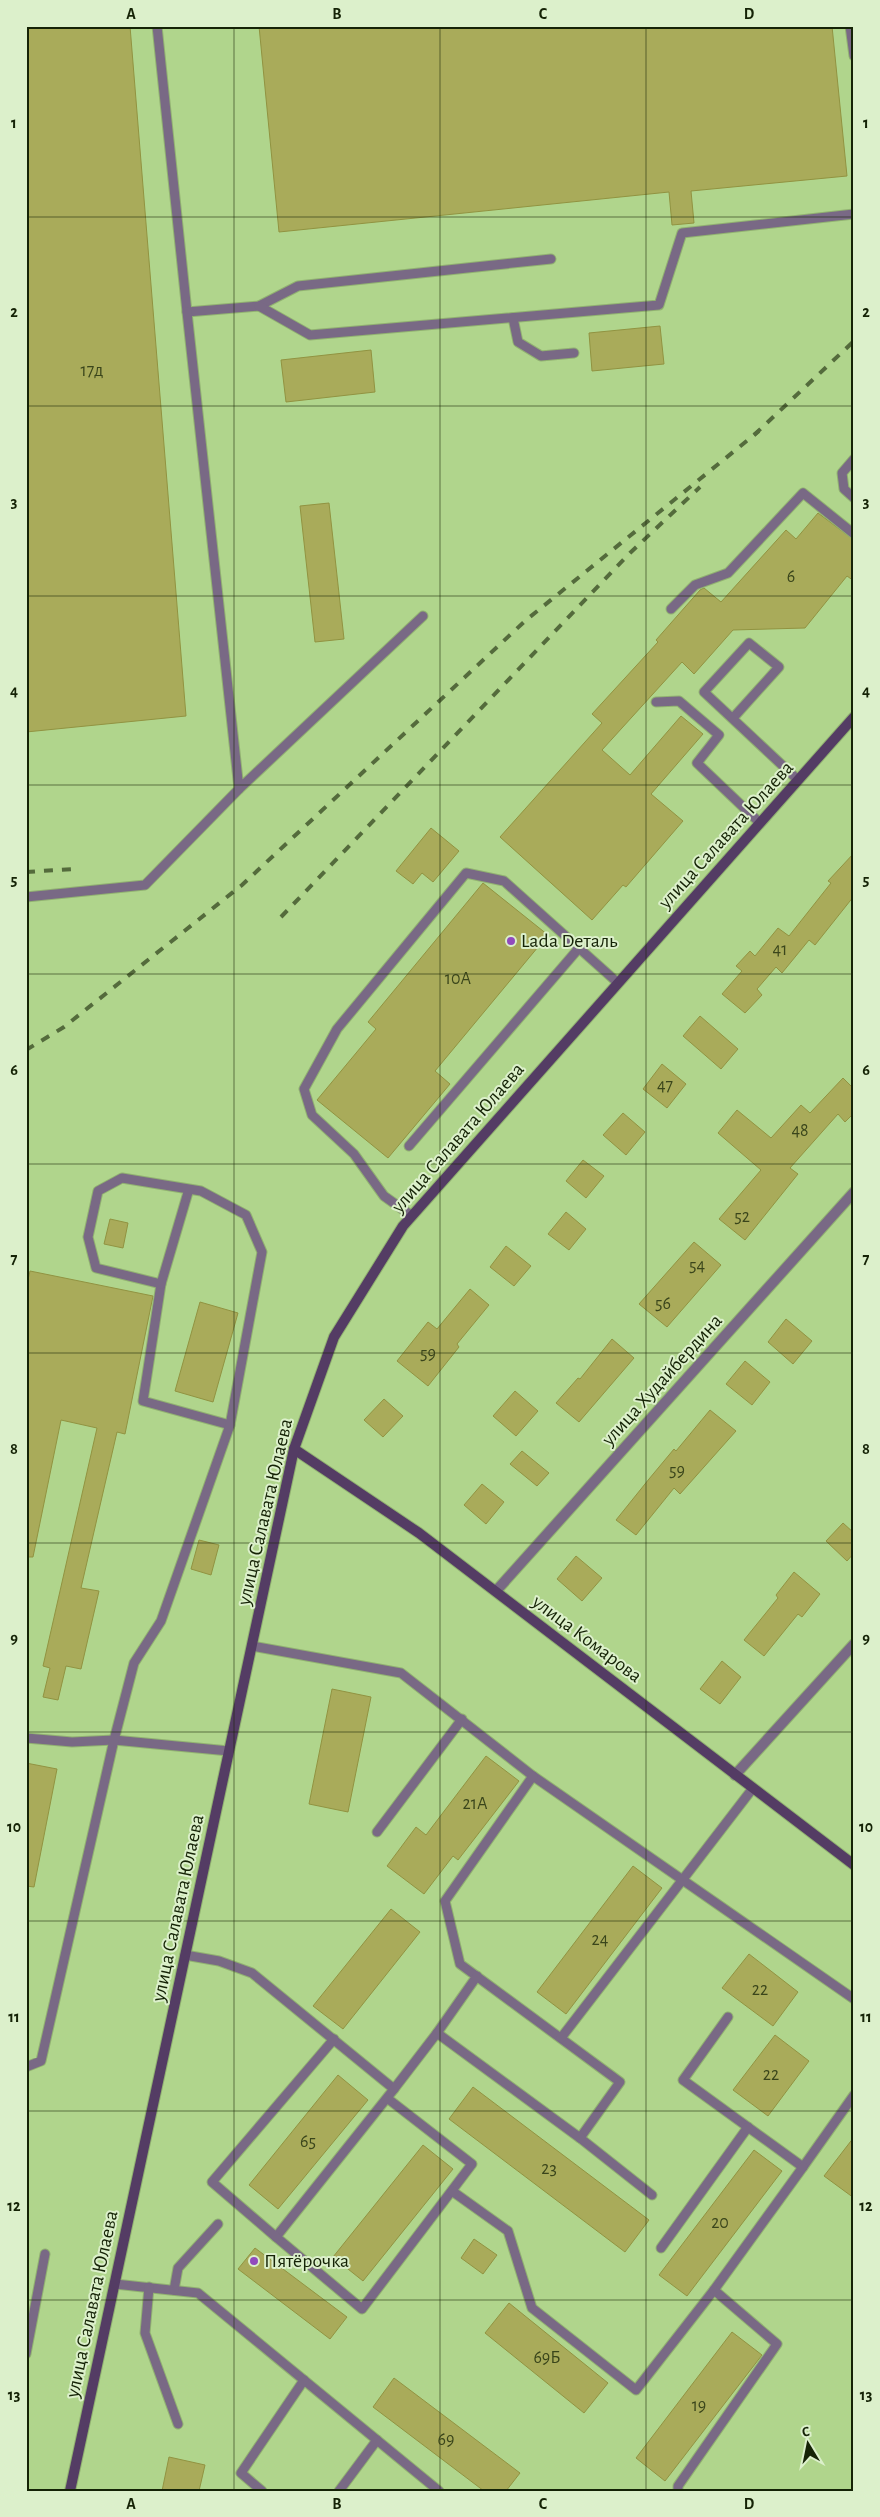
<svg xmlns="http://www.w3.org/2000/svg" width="880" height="2517" font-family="'Alegreya Sans',sans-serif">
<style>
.building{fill:#a9ab5a;stroke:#919341}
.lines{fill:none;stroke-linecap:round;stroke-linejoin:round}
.lane-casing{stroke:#91b171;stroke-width:11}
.street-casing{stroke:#91b171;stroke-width:12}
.secondary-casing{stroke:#91b171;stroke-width:12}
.lane{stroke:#796985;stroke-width:9}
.street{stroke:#796985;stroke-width:10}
.secondary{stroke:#543c64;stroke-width:10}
.rail{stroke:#546b3c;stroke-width:4;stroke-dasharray:9 9;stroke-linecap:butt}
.grid{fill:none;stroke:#152306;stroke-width:1;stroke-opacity:0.55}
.poi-dot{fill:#914abd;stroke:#dcf0cb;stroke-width:2}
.labels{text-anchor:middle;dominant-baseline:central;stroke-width:4;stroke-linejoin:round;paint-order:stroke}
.number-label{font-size:18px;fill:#3a451b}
.street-label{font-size:20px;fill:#152306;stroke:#dcf0cb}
.poi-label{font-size:20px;fill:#152306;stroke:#dcf0cb;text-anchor:start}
.neatline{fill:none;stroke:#152306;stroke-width:2}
.grid-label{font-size:16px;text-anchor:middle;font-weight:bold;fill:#152306}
</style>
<rect width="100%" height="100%" fill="#b0d58c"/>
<g class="building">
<path d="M26,26H130L186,716L26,732Z"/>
<path d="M259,26H832L847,176L691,191L694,223L672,225L669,192L279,232Z"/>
<path d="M660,326L664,364L592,371L589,333Z"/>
<path d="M371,350L375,392L286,402L281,360Z"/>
<path d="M329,503L344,639L315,642L300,506Z"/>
<path d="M818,513L854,540V581L847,576L805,628L733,630L694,674L682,662L602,750L630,775L681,716L703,734L651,794L683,821L626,887L623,885L592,920L500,837L602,723L592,714L658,642L656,640L700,590L704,588L721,602L786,530L796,539Z"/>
<path d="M431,828L459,851L433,882L422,873L413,884L396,871Z"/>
<path d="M854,853V896L815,945L809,940L782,973L776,967L757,989L762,995L745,1013L722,994L742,971L736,966L750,951L755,956L778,928L789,936L831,883L828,881Z"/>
<path d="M483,883L548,935L435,1071L450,1084L388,1158L317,1100L376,1029L368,1022Z"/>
<path d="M700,1016L738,1049L721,1069L683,1036Z"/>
<path d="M662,1064L686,1084L667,1108L643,1089Z"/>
<path d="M843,1078L854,1089V1113L845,1122L838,1114L790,1168L798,1174L745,1240L719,1219L761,1170L718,1133L737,1110L771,1138L801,1105L810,1113Z"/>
<path d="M623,1113L645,1132L626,1155L603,1135Z"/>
<path d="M583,1160L604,1176L586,1198L566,1181Z"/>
<path d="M566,1212L586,1229L569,1250L548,1234Z"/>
<path d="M110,1219L128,1223L123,1248L104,1244Z"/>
<path d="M694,1242L721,1265L667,1327L639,1304Z"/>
<path d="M506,1246L531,1266L514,1286L490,1267Z"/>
<path d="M30,1271L153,1296L125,1434L117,1432L81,1588L99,1591L81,1669L66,1666L58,1700L43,1697L50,1668L43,1666L97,1428L61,1420L33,1557H26V1288Z"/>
<path d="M470,1289L489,1305L457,1344L459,1347L428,1386L397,1361L428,1322L437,1329Z"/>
<path d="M200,1302L238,1313L213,1402L175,1391Z"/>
<path d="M786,1319L812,1341L793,1364L768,1342Z"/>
<path d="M612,1339L634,1358L579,1422L556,1403L578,1378L580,1379Z"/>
<path d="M745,1361L770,1382L752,1405L726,1384Z"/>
<path d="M515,1391L538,1411L516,1436L493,1416Z"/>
<path d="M384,1399L403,1416L383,1437L364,1420Z"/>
<path d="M710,1410L736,1431L680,1494L674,1488L636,1535L616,1520L649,1479L674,1449L676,1451Z"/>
<path d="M522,1451L549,1473L537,1486L510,1464Z"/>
<path d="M482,1484L504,1502L486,1524L464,1505Z"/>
<path d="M843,1523L854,1533V1553L847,1561L826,1541Z"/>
<path d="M199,1540L219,1545L211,1575L191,1569Z"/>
<path d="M576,1556L602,1578L582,1601L557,1579Z"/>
<path d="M794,1572L820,1594L802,1617L798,1614L764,1656L744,1640L778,1598L776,1595Z"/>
<path d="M722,1661L741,1677L720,1704L700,1689Z"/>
<path d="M332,1689L371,1697L348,1812L309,1804Z"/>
<path d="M486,1756L519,1781L458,1860L453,1856L424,1894L387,1866L416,1827L426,1835Z"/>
<path d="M26,1763L57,1769L34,1887L26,1886Z"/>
<path d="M633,1866L662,1888L566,2014L537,1992Z"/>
<path d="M391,1909L420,1932L343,2029L313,2006Z"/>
<path d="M749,1954L798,1992L773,2026L722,1988Z"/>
<path d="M775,2035L809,2061L768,2116L733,2090Z"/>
<path d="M338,2075L368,2100L278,2209L249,2185Z"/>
<path d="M473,2087L649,2220L625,2252L449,2119Z"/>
<path d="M854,2137V2198L824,2176Z"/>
<path d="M423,2145L453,2169L363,2281L333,2257Z"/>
<path d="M754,2150L782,2171L687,2296L659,2275Z"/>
<path d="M474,2239L497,2255L483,2274L461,2258Z"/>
<path d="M255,2248L347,2317L330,2339L238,2269Z"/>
<path d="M509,2303L608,2383L584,2413L485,2333Z"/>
<path d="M732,2332L762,2355L665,2481L636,2458Z"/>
<path d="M394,2378L520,2473L506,2491H484L373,2407Z"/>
<path d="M169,2457L205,2465L199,2491H162Z"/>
</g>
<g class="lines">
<g class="lane-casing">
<g id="lane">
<path d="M157,26L187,312L259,306L298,286L551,259"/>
<path d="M850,26L854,56"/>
<path d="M259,306L310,335L659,305L682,233L854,214"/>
<path d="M187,312L239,789L423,616"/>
<path d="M513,318L518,342L541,356L574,353"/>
<path d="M854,459L842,473L844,489L854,498"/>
<path d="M671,609L695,585L728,573L803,493L854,534"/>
<path d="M656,702L679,701L719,735L697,763L760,823"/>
<path d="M733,718L779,667L749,643L704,692L798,780"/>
<path d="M26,897L145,885L239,789"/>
<path d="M409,1146L579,948"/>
<path d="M412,1216L384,1196L354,1154L312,1115L304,1089L337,1029L466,873L504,881L618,983"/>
<path d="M161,1284L143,1401L230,1425"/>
<path d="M252,1646L401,1673L533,1776L854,1999"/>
<path d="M26,1738L72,1742L114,1740L229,1751"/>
<path d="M533,1776L445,1901L460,1964L620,2082L580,2138"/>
<path d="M377,1832L462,1719"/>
<path d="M185,1955L219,1961L252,1973L394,2089L276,2237L362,2309L472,2164L387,2098"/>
<path d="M728,2017L683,2080L803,2167L854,2095"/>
<path d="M437,2033L477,1976"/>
<path d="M561,2038L753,1788"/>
<path d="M26,2067L41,2061L114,1740L134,1663L161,1621L230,1425L262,1252L246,1215L201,1191L122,1178L98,1191L88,1237L96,1268L161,1284L189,1189"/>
<path d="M394,2089L437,2033L580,2138L652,2195"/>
<path d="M452,2191L508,2231L532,2308L636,2390L714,2290L803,2167"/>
<path d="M276,2237L212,2182L334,2039"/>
<path d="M661,2248L748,2127"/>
<path d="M115,2284L198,2293L439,2491"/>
<path d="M149,2287L145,2333L178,2424"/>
<path d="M174,2290L178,2268L218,2224"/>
<path d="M26,2354L45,2254"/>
<path d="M262,2491L241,2473L304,2380"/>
<path d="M339,2491L377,2440"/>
<path d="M678,2491V2486L777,2344L714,2290"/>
</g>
</g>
<g class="street-casing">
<g id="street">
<path d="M496,1591L854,1192"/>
<path d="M735,1775L854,1644"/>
</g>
</g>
<g class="secondary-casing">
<g id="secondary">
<path d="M294,1449L419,1533L854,1865"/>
<path d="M70,2491L294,1449L334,1337L403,1226L854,717"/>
</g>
</g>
<use href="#lane" class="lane"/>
<use href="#street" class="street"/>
<use href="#secondary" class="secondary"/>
<g class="rail">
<path d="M754,435L854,341"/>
<path d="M26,872L73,869"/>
<path d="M281,917L630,553L700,487"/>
<path d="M26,1050L64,1027L242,885L525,621L759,431"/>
</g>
</g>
<path class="grid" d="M234,26V2491M440,26V2491M646,26V2491M26,217H854M26,406H854M26,596H854M26,785H854M26,974H854M26,1164H854M26,1353H854M26,1543H854M26,1732H854M26,1921H854M26,2111H854M26,2300H854"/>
<g class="poi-dot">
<circle cx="511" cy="941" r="5"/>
<circle cx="254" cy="2261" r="5"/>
</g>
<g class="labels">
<g class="number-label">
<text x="92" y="371">17д</text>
<text x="791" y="577">6</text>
<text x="780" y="950">41</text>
<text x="458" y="979">10А</text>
<text x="665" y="1086">47</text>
<text x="800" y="1131">48</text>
<text x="742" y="1217">52</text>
<text x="697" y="1266">54</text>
<text x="663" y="1304">56</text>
<text x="428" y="1354">59</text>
<text x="677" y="1471">59</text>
<text x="475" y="1804">21А</text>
<text x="600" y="1940">24</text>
<text x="760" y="1990">22</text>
<text x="771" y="2075">22</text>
<text x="308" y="2142">65</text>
<text x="549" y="2169">23</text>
<text x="720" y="2223">20</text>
<text x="547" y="2358">69Б</text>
<text x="699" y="2406">19</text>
<text x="446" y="2440">69</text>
</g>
<g class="street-label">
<text transform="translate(726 835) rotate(-48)">улица Салавата Юлаева</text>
<text transform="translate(458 1138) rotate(-49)">улица Салавата Юлаева</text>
<text transform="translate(662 1380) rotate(-48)">улица Худайбердина</text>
<text transform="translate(265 1512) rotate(-77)">улица Салавата Юлаева</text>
<text transform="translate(587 1639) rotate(37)">улица Комарова</text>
<text transform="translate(178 1908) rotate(-78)">улица Салавата Юлаева</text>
<text transform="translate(92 2304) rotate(-78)">улица Салавата Юлаева</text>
</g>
<g class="poi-label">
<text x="521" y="941">Lada Dеталь</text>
<text x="264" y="2261">Пятёрочка</text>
</g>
</g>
<rect width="880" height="2517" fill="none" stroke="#dcf0cb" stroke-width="55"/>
<g transform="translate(808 2444) rotate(350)" stroke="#dcf0cb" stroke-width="4" paint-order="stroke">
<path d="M0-4L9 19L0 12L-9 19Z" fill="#152306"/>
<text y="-8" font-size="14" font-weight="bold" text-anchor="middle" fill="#152306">С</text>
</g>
<rect x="28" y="28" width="824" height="2462" class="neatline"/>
<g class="grid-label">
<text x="131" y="19">A</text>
<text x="337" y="19">B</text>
<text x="543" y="19">C</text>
<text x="749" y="19">D</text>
<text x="14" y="128">1</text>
<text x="866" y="128">1</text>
<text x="14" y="317">2</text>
<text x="866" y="317">2</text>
<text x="14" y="507">3</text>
<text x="866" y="507">3</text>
<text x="14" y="696">4</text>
<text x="866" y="696">4</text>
<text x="14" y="885">5</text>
<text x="866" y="885">5</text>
<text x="14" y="1075">6</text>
<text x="866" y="1075">6</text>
<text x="14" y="1264">7</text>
<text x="866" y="1264">7</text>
<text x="14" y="1454">8</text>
<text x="866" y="1454">8</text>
<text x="14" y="1643">9</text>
<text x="866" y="1643">9</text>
<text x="14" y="1832">10</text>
<text x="866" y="1832">10</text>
<text x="14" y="2022">11</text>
<text x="866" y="2022">11</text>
<text x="14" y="2211">12</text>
<text x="866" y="2211">12</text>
<text x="14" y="2400">13</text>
<text x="866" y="2400">13</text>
<text x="131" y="2509">A</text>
<text x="337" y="2509">B</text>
<text x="543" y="2509">C</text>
<text x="749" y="2509">D</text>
</g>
</svg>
